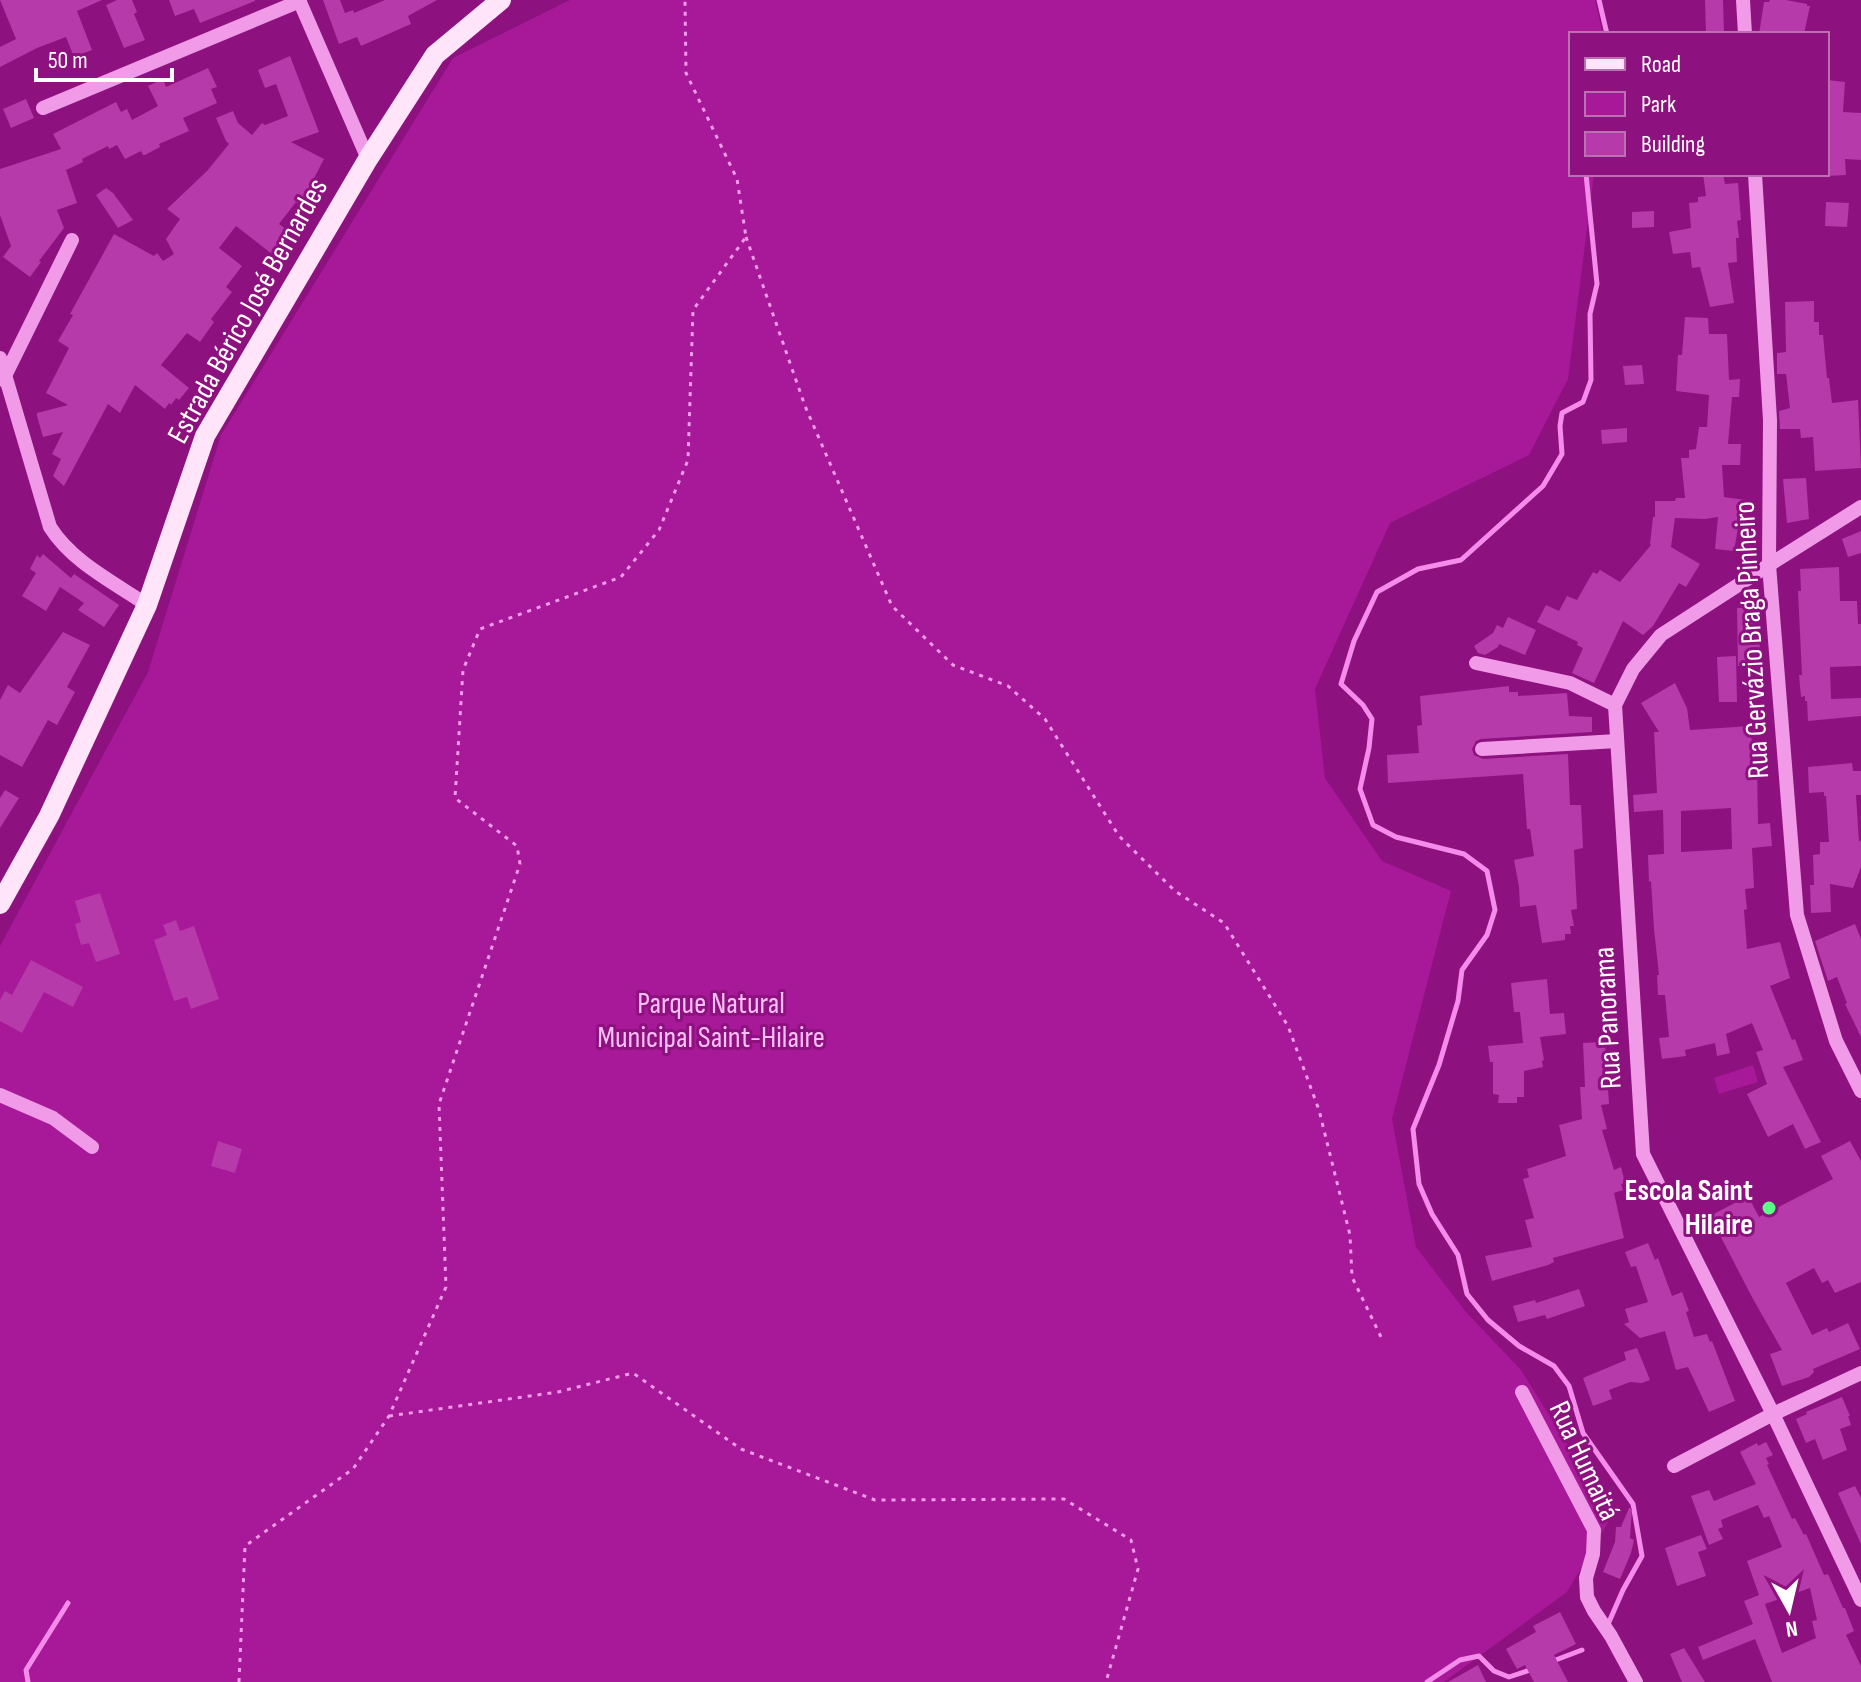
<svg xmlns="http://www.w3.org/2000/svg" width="1861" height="1682" font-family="'Sofia Sans Condensed',sans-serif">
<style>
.green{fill:#a71998}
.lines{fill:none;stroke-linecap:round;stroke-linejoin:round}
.stream{stroke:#f58beb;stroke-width:5}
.building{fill:#b63aa9;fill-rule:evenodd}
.path{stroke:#f19ae8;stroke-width:3;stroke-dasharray:4 6;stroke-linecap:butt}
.minor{stroke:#f19ae8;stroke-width:14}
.major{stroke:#ffe4fa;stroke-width:20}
.poi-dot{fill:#5aff86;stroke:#8d117e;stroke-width:3}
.labels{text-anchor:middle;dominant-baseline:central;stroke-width:6;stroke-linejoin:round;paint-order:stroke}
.street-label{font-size:30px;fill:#fff;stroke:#8d117e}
.park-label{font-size:30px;fill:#fdc0f6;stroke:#8d117e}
.poi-label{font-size:30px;font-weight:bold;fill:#fff;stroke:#8d117e;text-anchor:end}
</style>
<rect width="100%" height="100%" fill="#8d117e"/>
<g class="green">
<path d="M570,0H1595L1603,34H1571V174H1594L1568,379L1529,455L1390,523L1315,689L1325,778L1382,861L1451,891L1392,1119L1416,1247L1466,1312L1521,1370L1612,1516L1567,1592L1444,1682H0V946L148,672L221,435L453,58Z"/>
<path d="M1753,1065L1758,1082L1719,1094L1714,1078Z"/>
</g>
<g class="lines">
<g class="stream">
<path d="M1599,0L1607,34"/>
<path d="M1586,174L1597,284L1590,314L1591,380L1583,402L1562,413L1560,426L1562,454L1543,486L1461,560L1418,569L1377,592L1354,641L1341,684L1363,705L1372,719L1369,748L1360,789L1373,825L1396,837L1464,854L1487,871L1495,910L1487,935L1462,970L1458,1001L1439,1065L1413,1129L1419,1184L1432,1214L1458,1255L1467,1294L1488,1320L1519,1346L1554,1366L1569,1386L1583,1433L1633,1504L1642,1556L1623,1590L1609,1622"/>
<path d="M1553,1661L1582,1650"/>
<path d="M28,1682L26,1670L68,1603"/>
<path d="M1427,1682L1460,1660L1479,1656L1494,1671L1509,1677L1533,1669"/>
</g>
</g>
<g class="building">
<path d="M0,0H102L77,11L92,50L74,57L66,37L37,48L0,67V47L16,39Z"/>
<path d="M117,0H132L137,12L134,14L145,40L124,48L106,5Z"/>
<path d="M169,0H255V1L200,23L194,9L175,16Z"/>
<path d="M323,0H340L345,13L353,10L354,13L385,0H437L408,16L411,24L361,46L357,37L339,44Z"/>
<path d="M1705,0H1723L1724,34H1706Z"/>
<path d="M1770,0H1786L1807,4V6H1810L1804,34H1759L1764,2H1769Z"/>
<path d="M290,56L319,132L291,142L324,159L310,186L312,188L300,205L296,202L279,224L290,232L272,254L236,226L219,248L242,266L226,287L232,292L211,319L214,322L200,342L187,333L161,365L189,388L179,400L176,398L171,405L169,403L165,409L135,385L120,413L108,404L64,486L53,476L61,459L52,454L63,432L43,437L37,416V413L68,405L46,393L69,348L58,341L73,315L70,314L114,234L154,256L157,253L163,261L174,254L166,239L180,219L167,209L207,171L229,144L226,141L216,118L233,111L238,123L252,135L262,123L265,125L288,116L276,84L265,88L258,70Z"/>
<path d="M208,68L217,87L211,89L217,103L183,118L189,131L159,144L160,147L145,155H143L141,151L125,159L117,145L109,149L108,146L82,159L83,162L66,170L77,203L57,210L64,228L39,261L41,262L30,277L3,257L11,246L0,215V169L61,149L53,134L116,102L121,112L127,109L132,120L158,106L148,86L163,79L166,87Z"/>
<path d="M1827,80L1845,82L1843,112L1861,113V160L1845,159L1846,175L1827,176Z"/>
<path d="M26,99L34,118L11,128L3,109Z"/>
<path d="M1703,174H1723L1725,184L1738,183L1741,220L1737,221L1739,238H1736L1737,262L1728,263L1734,303L1710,307L1700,267L1692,268L1690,252L1673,254L1669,232L1691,228L1689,203L1698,202V197L1706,196Z"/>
<path d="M106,188L113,193L133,220L118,228L96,195Z"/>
<path d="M1826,202L1849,203L1847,227L1825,226Z"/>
<path d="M1654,211V227L1632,228V212Z"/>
<path d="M1814,301V322H1819V335H1823L1827,378H1829L1832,403L1858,400L1861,468L1815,471L1813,437L1801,438L1800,429H1780L1779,411L1790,408L1786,374H1777V353L1786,352L1785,302Z"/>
<path d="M1685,317L1708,318L1709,334H1727L1729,380L1740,379L1739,397H1732L1728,444H1741L1740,465H1722L1724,497L1745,500L1742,522H1739L1734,551L1715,549L1718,517L1705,519L1675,518L1671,547L1700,564L1686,587L1679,583L1653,626L1643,635L1623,621L1594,683L1572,673L1583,648L1577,645L1578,642L1537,622L1546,605L1559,611L1567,596L1577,600L1593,572L1597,574L1600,570L1620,582L1651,545L1650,544L1653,517H1655V501H1675L1676,498H1685L1681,458H1689V450L1696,449L1699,427H1707L1709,395L1676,391L1678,355H1682Z"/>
<path d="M1642,365L1644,384L1625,385L1623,366Z"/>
<path d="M1627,428V442L1602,444L1601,430Z"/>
<path d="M1806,478L1809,519L1787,523L1783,479Z"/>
<path d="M1861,531V553L1848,557L1842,539Z"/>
<path d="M43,554L71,578L74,574L119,605L104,627L78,610L84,603L60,587L46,611L22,596L36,573L30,569L37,555L40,558Z"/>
<path d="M1839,567L1840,601H1857L1858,624H1861V666L1830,667L1831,699L1861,698V716L1808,721L1807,701H1805V696L1801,697L1799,675H1802L1798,591H1801L1800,569Z"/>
<path d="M1737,608H1759L1760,665L1738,666Z"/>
<path d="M1508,617L1536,630L1525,655L1499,644L1498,647L1485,655L1478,653L1474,646L1493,633L1497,625L1503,628Z"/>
<path d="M63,632L90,645L67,687L75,692L57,725L48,720L22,767L0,755V700L8,685L20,693Z"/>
<path d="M1736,656L1737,702H1719L1717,657Z"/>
<path d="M1675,683L1687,708L1690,730L1750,726L1753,751H1756L1757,762L1758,824L1770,823L1772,846L1752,848L1754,888L1745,889L1747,909L1744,910L1747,949L1780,942L1790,978L1770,986L1792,1040L1795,1039L1803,1060L1783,1067L1821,1142L1805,1149L1793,1124L1768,1137L1747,1094L1767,1084L1756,1052L1763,1050L1752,1023L1726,1034L1730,1053L1717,1056L1715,1043L1685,1050L1686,1056L1662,1059L1659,1038L1669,1037L1665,995H1658L1657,975H1659L1654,929L1651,881L1649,882L1648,855L1664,854L1663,810L1634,812L1633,795L1657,793L1654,732H1659L1641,703ZM1731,808L1732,849L1681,852V811Z"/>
<path d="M1509,686V692H1518V696L1567,693L1569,716L1592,717V732L1481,739L1476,741L1472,749L1474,755L1483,759L1568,754L1570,805H1581L1583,848L1574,850L1577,909L1571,910L1574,926H1570L1571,934H1565V940L1542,943L1536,905L1520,907L1519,887L1514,860L1534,856L1530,829H1527L1523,774L1388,783L1387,755L1419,753L1417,726L1422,725L1420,696Z"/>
<path d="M1852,763L1853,771H1861V795H1856L1859,842L1861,840V867L1853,888L1830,884L1831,912L1811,913L1810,885H1814L1813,855L1820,854V842H1829L1826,796H1824V792L1809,793L1808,767Z"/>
<path d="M5,790L19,798L0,828V798Z"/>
<path d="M100,893L120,954L96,962L89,943L81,945L75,924L81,922L75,901Z"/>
<path d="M176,920L180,931L194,926L219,999L191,1009L187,997L174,1001L154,940L167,935L163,925Z"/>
<path d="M1855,924L1861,939V1037L1845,1004L1847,1003L1837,977L1828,981L1815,941Z"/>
<path d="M31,960L83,987L73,1007L44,992L22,1033L0,1021V1000L5,991L12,995Z"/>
<path d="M1547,979L1550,1014L1564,1013L1566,1034L1540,1037L1544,1060L1542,1061L1543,1067L1524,1071V1097H1517V1103H1498L1499,1095L1493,1094V1062H1490L1488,1046L1523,1043L1520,1012H1514L1511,983Z"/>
<path d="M1605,1042L1609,1104L1601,1105L1607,1129L1602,1130L1614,1170L1621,1167L1625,1183L1621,1184L1623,1190L1614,1193L1624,1238L1553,1258L1554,1262L1548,1265L1492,1281L1485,1256L1532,1247L1525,1220L1534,1218L1523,1179L1529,1177L1527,1169L1566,1156L1559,1125L1582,1119L1580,1087H1585L1583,1043Z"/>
<path d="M218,1141L242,1149L235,1173L211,1166Z"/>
<path d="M1850,1141L1861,1161V1282L1835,1293L1828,1280L1822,1283L1814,1268L1786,1283L1812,1335L1827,1328L1829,1332L1848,1323L1860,1349L1813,1369L1814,1372L1809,1377L1782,1386L1770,1354L1782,1350L1753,1299L1710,1216L1748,1196L1759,1217L1833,1179L1821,1156Z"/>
<path d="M1648,1243L1655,1260L1658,1258L1672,1296L1682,1292L1689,1311L1686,1312L1694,1337L1707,1334L1710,1342L1712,1341L1735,1401L1709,1412L1688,1367L1676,1370L1665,1331L1640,1338L1624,1324L1629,1322L1625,1309L1648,1302L1636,1266L1631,1267L1625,1252Z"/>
<path d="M1579,1289L1585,1306L1547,1319L1545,1315L1518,1322L1513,1306L1535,1300L1536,1303Z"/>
<path d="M1637,1348L1650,1380L1642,1383L1630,1382L1609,1390L1612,1399L1593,1406L1583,1378L1626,1360L1624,1352Z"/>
<path d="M1842,1397L1850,1416H1848L1851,1425L1840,1429L1847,1450L1823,1460L1815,1439L1806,1443L1796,1419L1807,1414L1806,1412Z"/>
<path d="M1766,1442L1773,1455L1766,1458L1769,1464L1767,1465L1792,1519L1795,1518L1804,1535L1806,1534L1824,1575L1828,1574L1843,1608H1845L1854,1631L1846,1635L1861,1666V1682H1772L1755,1639L1703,1660L1698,1647L1753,1624L1744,1601L1759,1595L1747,1561L1782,1547L1769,1516L1764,1518L1758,1505L1721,1520L1723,1527L1718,1529L1723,1539L1709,1545L1691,1496L1709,1490L1714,1501L1756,1484L1740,1452L1757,1443L1758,1446ZM1810,1588L1817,1620L1812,1621L1816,1638L1782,1653L1765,1604Z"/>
<path d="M1855,1486L1861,1498V1544L1838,1493Z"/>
<path d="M1629,1508H1632L1630,1538L1634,1540L1631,1553L1620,1579L1603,1572L1615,1542L1616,1527H1621Z"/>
<path d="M1701,1535L1707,1549L1698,1552L1706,1576L1677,1586L1665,1548Z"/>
<path d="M1560,1612L1576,1644L1554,1655L1568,1682H1534L1525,1665L1517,1669L1506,1649L1536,1632L1533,1626Z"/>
<path d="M1684,1648L1705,1682H1682L1670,1654Z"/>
<path d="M1478,1665L1486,1682H1448Z"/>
</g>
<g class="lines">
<g class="path">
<path d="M746,237L805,406L892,606L953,665L1008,686L1045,719L1119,836L1175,891L1224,923L1288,1026L1319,1110L1350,1235L1352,1277L1382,1339"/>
<path d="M389,1416L558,1392L633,1373L741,1449L875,1500L1064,1499L1131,1540L1138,1569L1106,1682"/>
<path d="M239,1682L245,1546L353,1469L389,1416L446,1287L439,1104L520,864L517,846L455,798L463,670L480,629L621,577L659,530L688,460L693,310L746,237L737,179L686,73L685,1L686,0"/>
</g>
<g class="minor">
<path d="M299,0L368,159"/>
<path d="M1743,0L1745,34"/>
<path d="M43,108L300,1"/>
<path d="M1755,174L1770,420L1769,565L1797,915L1836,1041L1861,1091"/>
<path d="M0,358L50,527C72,562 113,582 147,605"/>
<path d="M3,380L72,240"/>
<path d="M1861,507L1769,565L1661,635L1633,669L1615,705L1643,1154L1773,1414L1861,1600"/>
<path d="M1476,663L1570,683L1615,705"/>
<path d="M1482,749L1617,741"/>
<path d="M0,1095L53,1118L92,1147"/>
<path d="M1522,1392L1594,1530L1593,1554L1586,1578L1587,1597L1594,1611L1611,1636L1636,1682"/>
<path d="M1674,1466L1773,1414L1861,1373"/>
</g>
<path class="major" d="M0,904L49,816L147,605L205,436L368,159L435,55L501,0"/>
</g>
<circle class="poi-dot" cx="1769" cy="1208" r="8"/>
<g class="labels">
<g class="street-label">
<text transform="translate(248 311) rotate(-61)">Estrada Bérico José Bernardes</text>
<text transform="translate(1752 640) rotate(-93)">Rua Gervázio Braga Pinheiro</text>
<text transform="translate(1608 1018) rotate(-93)">Rua Panorama</text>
<text transform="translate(1584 1461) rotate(65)">Rua Humaitá</text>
</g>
<g class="park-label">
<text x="711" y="1004">Parque Natural<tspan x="711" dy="34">Municipal Saint-Hilaire</tspan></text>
</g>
<g class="poi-label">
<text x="1753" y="1191">Escola Saint<tspan x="1753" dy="34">Hilaire</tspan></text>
</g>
</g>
<rect x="1569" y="32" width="260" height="144" fill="#8d117e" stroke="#bb70b2" stroke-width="2"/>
<rect x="1585" y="58" width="40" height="12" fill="#ffe4fa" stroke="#bb70b2" stroke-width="2"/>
<text x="1641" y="72" font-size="24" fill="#ffffff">Road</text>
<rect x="1585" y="92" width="40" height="24" fill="#a71998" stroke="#bb70b2" stroke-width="2"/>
<text x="1641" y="112" font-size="24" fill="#ffffff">Park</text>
<rect x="1585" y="132" width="40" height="24" fill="#b63aa9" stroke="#bb70b2" stroke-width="2"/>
<text x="1641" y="152" font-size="24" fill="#ffffff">Building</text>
<g transform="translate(1789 1610) rotate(172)" stroke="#8d117e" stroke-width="6" paint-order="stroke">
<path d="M0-6L14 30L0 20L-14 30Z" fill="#ffffff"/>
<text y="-12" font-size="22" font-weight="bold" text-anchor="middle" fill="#ffffff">N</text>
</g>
<path d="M36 68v12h136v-12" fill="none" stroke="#ffffff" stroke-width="4"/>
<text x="48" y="68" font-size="24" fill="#ffffff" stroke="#8d117e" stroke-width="6" paint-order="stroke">50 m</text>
</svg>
